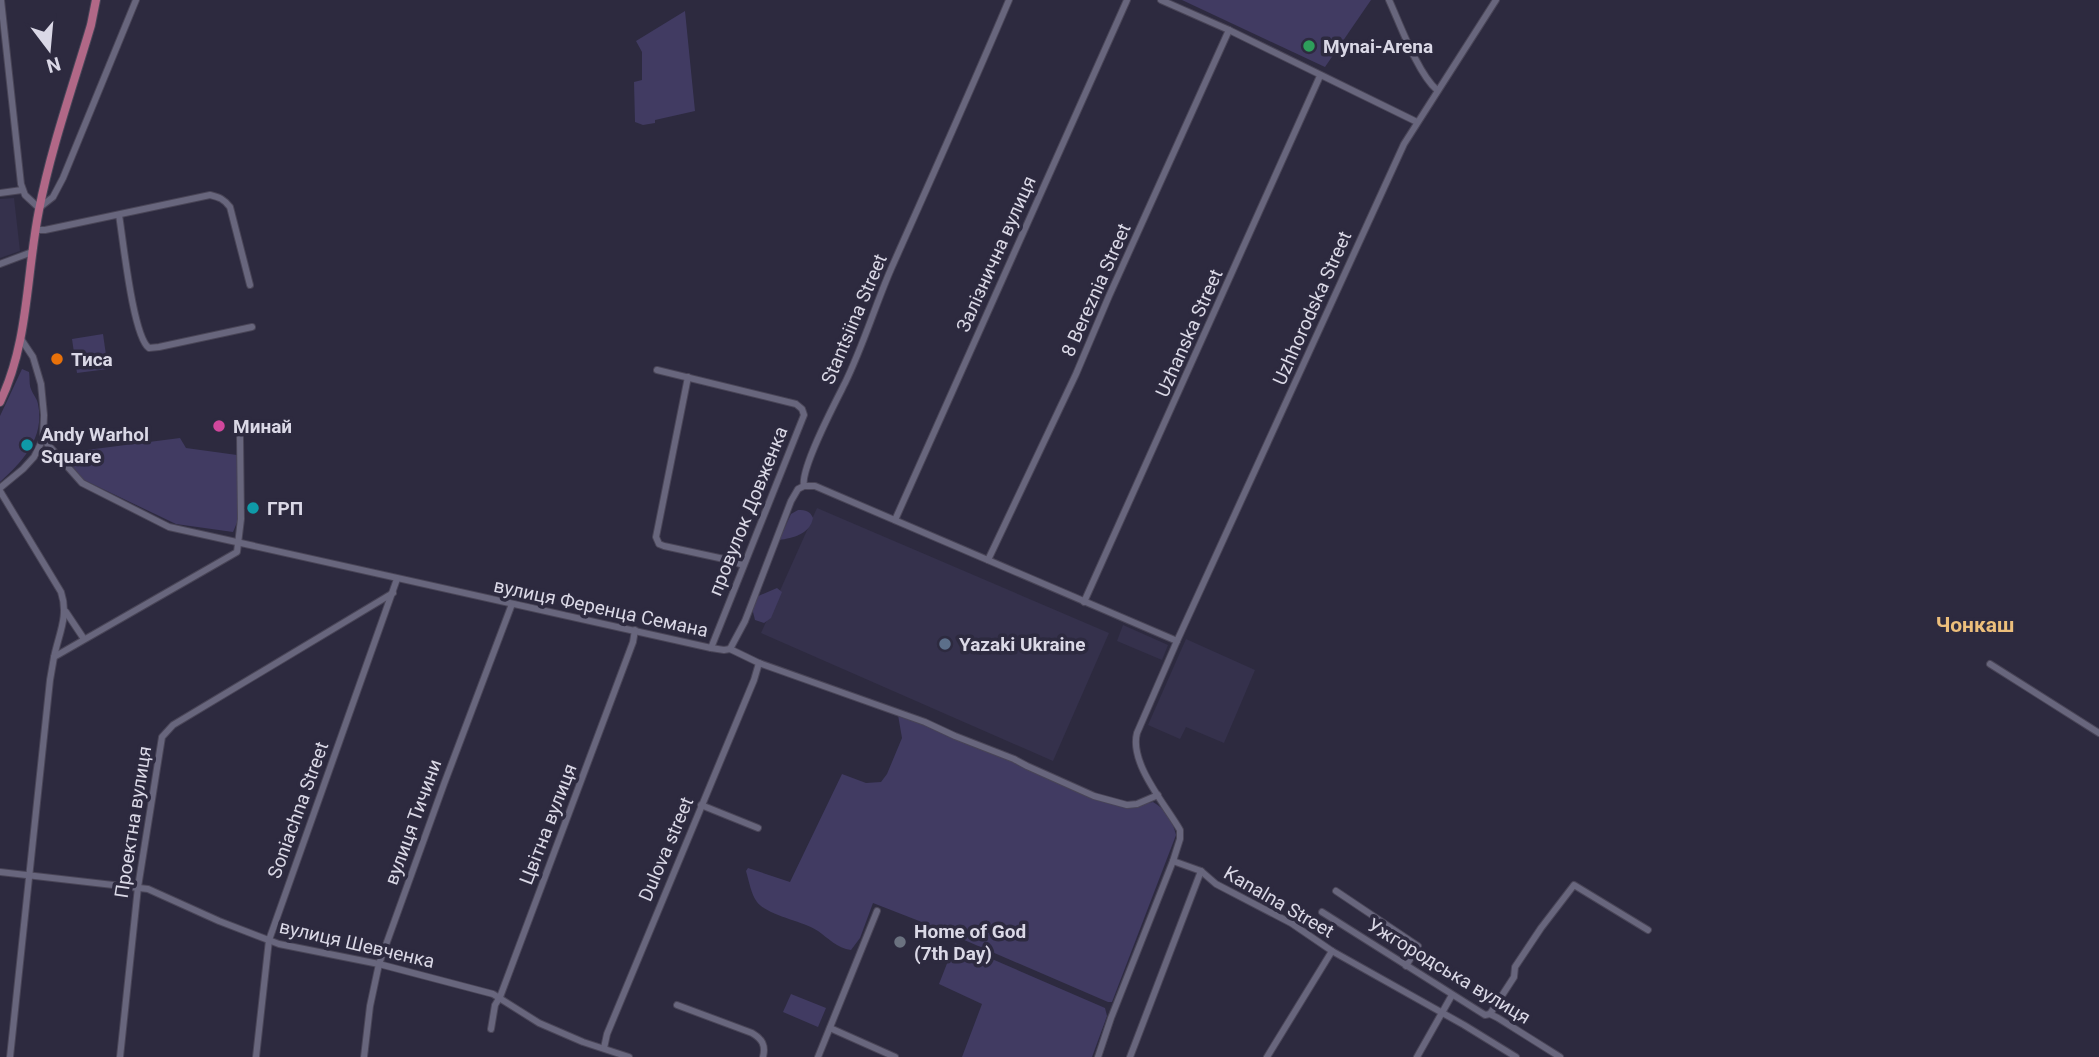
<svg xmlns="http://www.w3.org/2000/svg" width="2099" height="1057" font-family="Roboto,sans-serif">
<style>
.built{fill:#35314c}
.green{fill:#413b62}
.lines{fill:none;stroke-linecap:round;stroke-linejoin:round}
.minor-casing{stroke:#494557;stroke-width:8}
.major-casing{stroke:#494557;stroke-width:10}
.minor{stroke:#68667d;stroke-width:6}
.major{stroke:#b16887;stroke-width:8}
.leisure-dot{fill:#2e9e5b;stroke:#2d2a3f;stroke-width:2.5}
.food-dot{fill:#e8710a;stroke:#2d2a3f;stroke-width:2.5}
.hotel-dot{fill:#d1479c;stroke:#2d2a3f;stroke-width:2.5}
.culture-dot{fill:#0f9aa8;stroke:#2d2a3f;stroke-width:2.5}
.service-dot{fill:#5c6f8a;stroke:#2d2a3f;stroke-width:2.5}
.worship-dot{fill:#6b7280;stroke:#2d2a3f;stroke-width:2.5}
.labels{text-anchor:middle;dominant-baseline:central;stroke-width:7;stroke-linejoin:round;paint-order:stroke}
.poi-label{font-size:19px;font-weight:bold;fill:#dad8e6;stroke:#2d2a3f;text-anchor:start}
.street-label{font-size:19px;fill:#dad8e6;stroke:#2d2a3f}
.neighbourhood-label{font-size:21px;font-weight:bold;fill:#ecbe7b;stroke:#2d2a3f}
</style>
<rect width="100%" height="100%" fill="#2d2a3f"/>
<g class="built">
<path d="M14,198L20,251L0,258V199Z"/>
<path d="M817,508L1109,633L1053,761L761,633Z"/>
<path d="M1123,625L1168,645L1162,660L1117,641Z"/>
<path d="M1186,639L1255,670L1224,743L1186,727L1180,739L1148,725Z"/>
</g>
<g class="green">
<path d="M1182,0H1371L1325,67Z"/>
<path d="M685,11L695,111L655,120V123L643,125L635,122L634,82L642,80V52L636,41Z"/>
<path d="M103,334L108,369L77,373L72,339Z"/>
<path d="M22,369L29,372C30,377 29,385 31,389C33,395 37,398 38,404C45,438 23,461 0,482V416Z"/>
<path d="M180,438L186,448L237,455L238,520L233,532L176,524L84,480L66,459V454L71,452Z"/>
<path d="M798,510C806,510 810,511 813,518C810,534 793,538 779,540L791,514Z"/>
<path d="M777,588L782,592L771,618L764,623L755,620L752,608L756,597Z"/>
<path d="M898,715L925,725L1127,807L1153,802C1166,809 1173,822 1176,835L1112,1002H1108L932,926L873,903L860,938L851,950C837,948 828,938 818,931C801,920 768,916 757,902C751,894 749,881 746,871L748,868L790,882L842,774L866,783L881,782L887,774L902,738Z"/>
<path d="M955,943L1105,1008L1107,1016L1092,1057H962L982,1004L939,984Z"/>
<path d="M791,994L826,1008L818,1027L783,1012Z"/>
</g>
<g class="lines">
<g class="minor-casing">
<g id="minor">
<path d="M1,0L21,184L25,195L39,208L53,197L63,178L136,0"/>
<path d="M1161,0L1229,30L1417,122"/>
<path d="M1389,0C1400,24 1418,74 1437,90"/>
<path d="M0,193L22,190"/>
<path d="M119,215C123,239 133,337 149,348L159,347L252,327"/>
<path d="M35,230H45L210,195C219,197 224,199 230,207L250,285"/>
<path d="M0,264L32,252"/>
<path d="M657,370L796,404L802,409L804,415L711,648"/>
<path d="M688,377L656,537L659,544L664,546L724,559L743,565"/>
<path d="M43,439L82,483L169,527L711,648L724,650L730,649L759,663L925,722L955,736L1014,759L1027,766L1094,796L1127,805L1137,804L1158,795"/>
<path d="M804,486C800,469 836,401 845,383C863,346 875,306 891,269C931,179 971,90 1009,0"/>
<path d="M804,486H815L1177,641"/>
<path d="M0,488L23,469L34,457L43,439L44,415L41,384L33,357L21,339"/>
<path d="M0,491L61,592C69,616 59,633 54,657"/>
<path d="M895,520L1127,0"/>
<path d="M988,560L1076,374L1109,296L1229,30"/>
<path d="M1084,602L1320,76"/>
<path d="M66,612L84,639"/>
<path d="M730,649L745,621L791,501L798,489L804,486"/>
<path d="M1990,664L2099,733"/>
<path d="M701,805L758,828"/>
<path d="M1173,861L1201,871L1216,884L1291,923L1332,951L1464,1025L1516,1057"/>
<path d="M0,872L148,889L219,921L279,944L379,964L493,994L539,1023L583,1042L629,1057"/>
<path d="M1336,891L1418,946L1406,966"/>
<path d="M1322,912L1485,1015L1490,1014L1498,1018L1560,1057"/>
<path d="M677,1005L752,1033C762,1039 766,1045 763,1057"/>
<path d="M1490,1014L1514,977L1515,967L1541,928L1574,885L1648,930"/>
<path d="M830,1028L895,1057"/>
<path d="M491,1029L495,1005L500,997L633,642L635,630"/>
<path d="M604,1048L607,1034L754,680L759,663"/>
<path d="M10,1057L50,680L54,657L237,552L241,519L240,437"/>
<path d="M120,1057L138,887L162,737L173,725L393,593"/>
<path d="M256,1057L269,940L397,579"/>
<path d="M364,1057L370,1006L379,964L444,784L512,604"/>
<path d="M818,1057L877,911"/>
<path d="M1098,1057L1111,1018L1173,861L1180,839V830C1165,804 1129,763 1137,733L1177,641L1404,144L1496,0"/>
<path d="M1130,1057L1201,871"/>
<path d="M1267,1057L1332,951"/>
<path d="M1417,1057L1452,995"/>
</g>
</g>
<g class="major-casing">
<path id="major" d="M0,402C29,342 26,275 39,210C51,148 73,86 91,25L96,0"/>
</g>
<use href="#minor" class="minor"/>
<use href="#major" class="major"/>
</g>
<circle class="leisure-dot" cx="1309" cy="46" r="7"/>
<circle class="food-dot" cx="57" cy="359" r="7"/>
<circle class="hotel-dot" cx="219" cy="426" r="7"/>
<g class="culture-dot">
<circle cx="27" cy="445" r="7"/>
<circle cx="253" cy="508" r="7"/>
</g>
<circle class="service-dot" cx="945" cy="644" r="7"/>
<circle class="worship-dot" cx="900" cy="942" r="7"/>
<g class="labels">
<g class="poi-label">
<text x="1323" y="46">Mynai-Arena</text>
<text x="71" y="359">Тиса</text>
<text x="233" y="426">Минай</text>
<text x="41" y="434">Andy Warhol<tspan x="41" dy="22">Square</tspan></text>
<text x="267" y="508">ГРП</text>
<text x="959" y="644">Yazaki Ukraine</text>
<text x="914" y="931">Home of God<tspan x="914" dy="22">(7th Day)</tspan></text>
</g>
<g class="street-label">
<text transform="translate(996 254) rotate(-66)">Залізнична вулиця</text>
<text transform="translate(1096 290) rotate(-66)">8 Bereznia Street</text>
<text transform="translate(1312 308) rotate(-66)">Uzhhorodska Street</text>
<text transform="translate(854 319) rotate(-67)">Stantsiina Street</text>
<text transform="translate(1189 333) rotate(-66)">Uzhanska Street</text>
<text transform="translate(748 511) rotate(-68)">провулок Довженка</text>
<text transform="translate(601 608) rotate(12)">вулиця Ференца Семана</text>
<text transform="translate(298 810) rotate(-70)">Soniachna Street</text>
<text transform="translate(133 822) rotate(-81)">Проектна вулиця</text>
<text transform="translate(413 822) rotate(-70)">вулиця Тичини</text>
<text transform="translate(548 824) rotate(-69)">Цвітна вулиця</text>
<text transform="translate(666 849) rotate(-67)">Dulova street</text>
<text transform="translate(1279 902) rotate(30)">Kanalna Street</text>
<text transform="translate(357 944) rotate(13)">вулиця Шевченка</text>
<text transform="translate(1449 971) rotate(31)">Ужгородська вулиця</text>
</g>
<g class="neighbourhood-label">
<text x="1975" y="625">Чонкаш</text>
</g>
</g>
<g transform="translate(49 49) rotate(164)" stroke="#2d2a3f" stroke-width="5" paint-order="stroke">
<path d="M0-5L12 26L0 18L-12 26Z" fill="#dad8e6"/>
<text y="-10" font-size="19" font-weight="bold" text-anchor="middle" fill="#dad8e6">N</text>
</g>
</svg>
